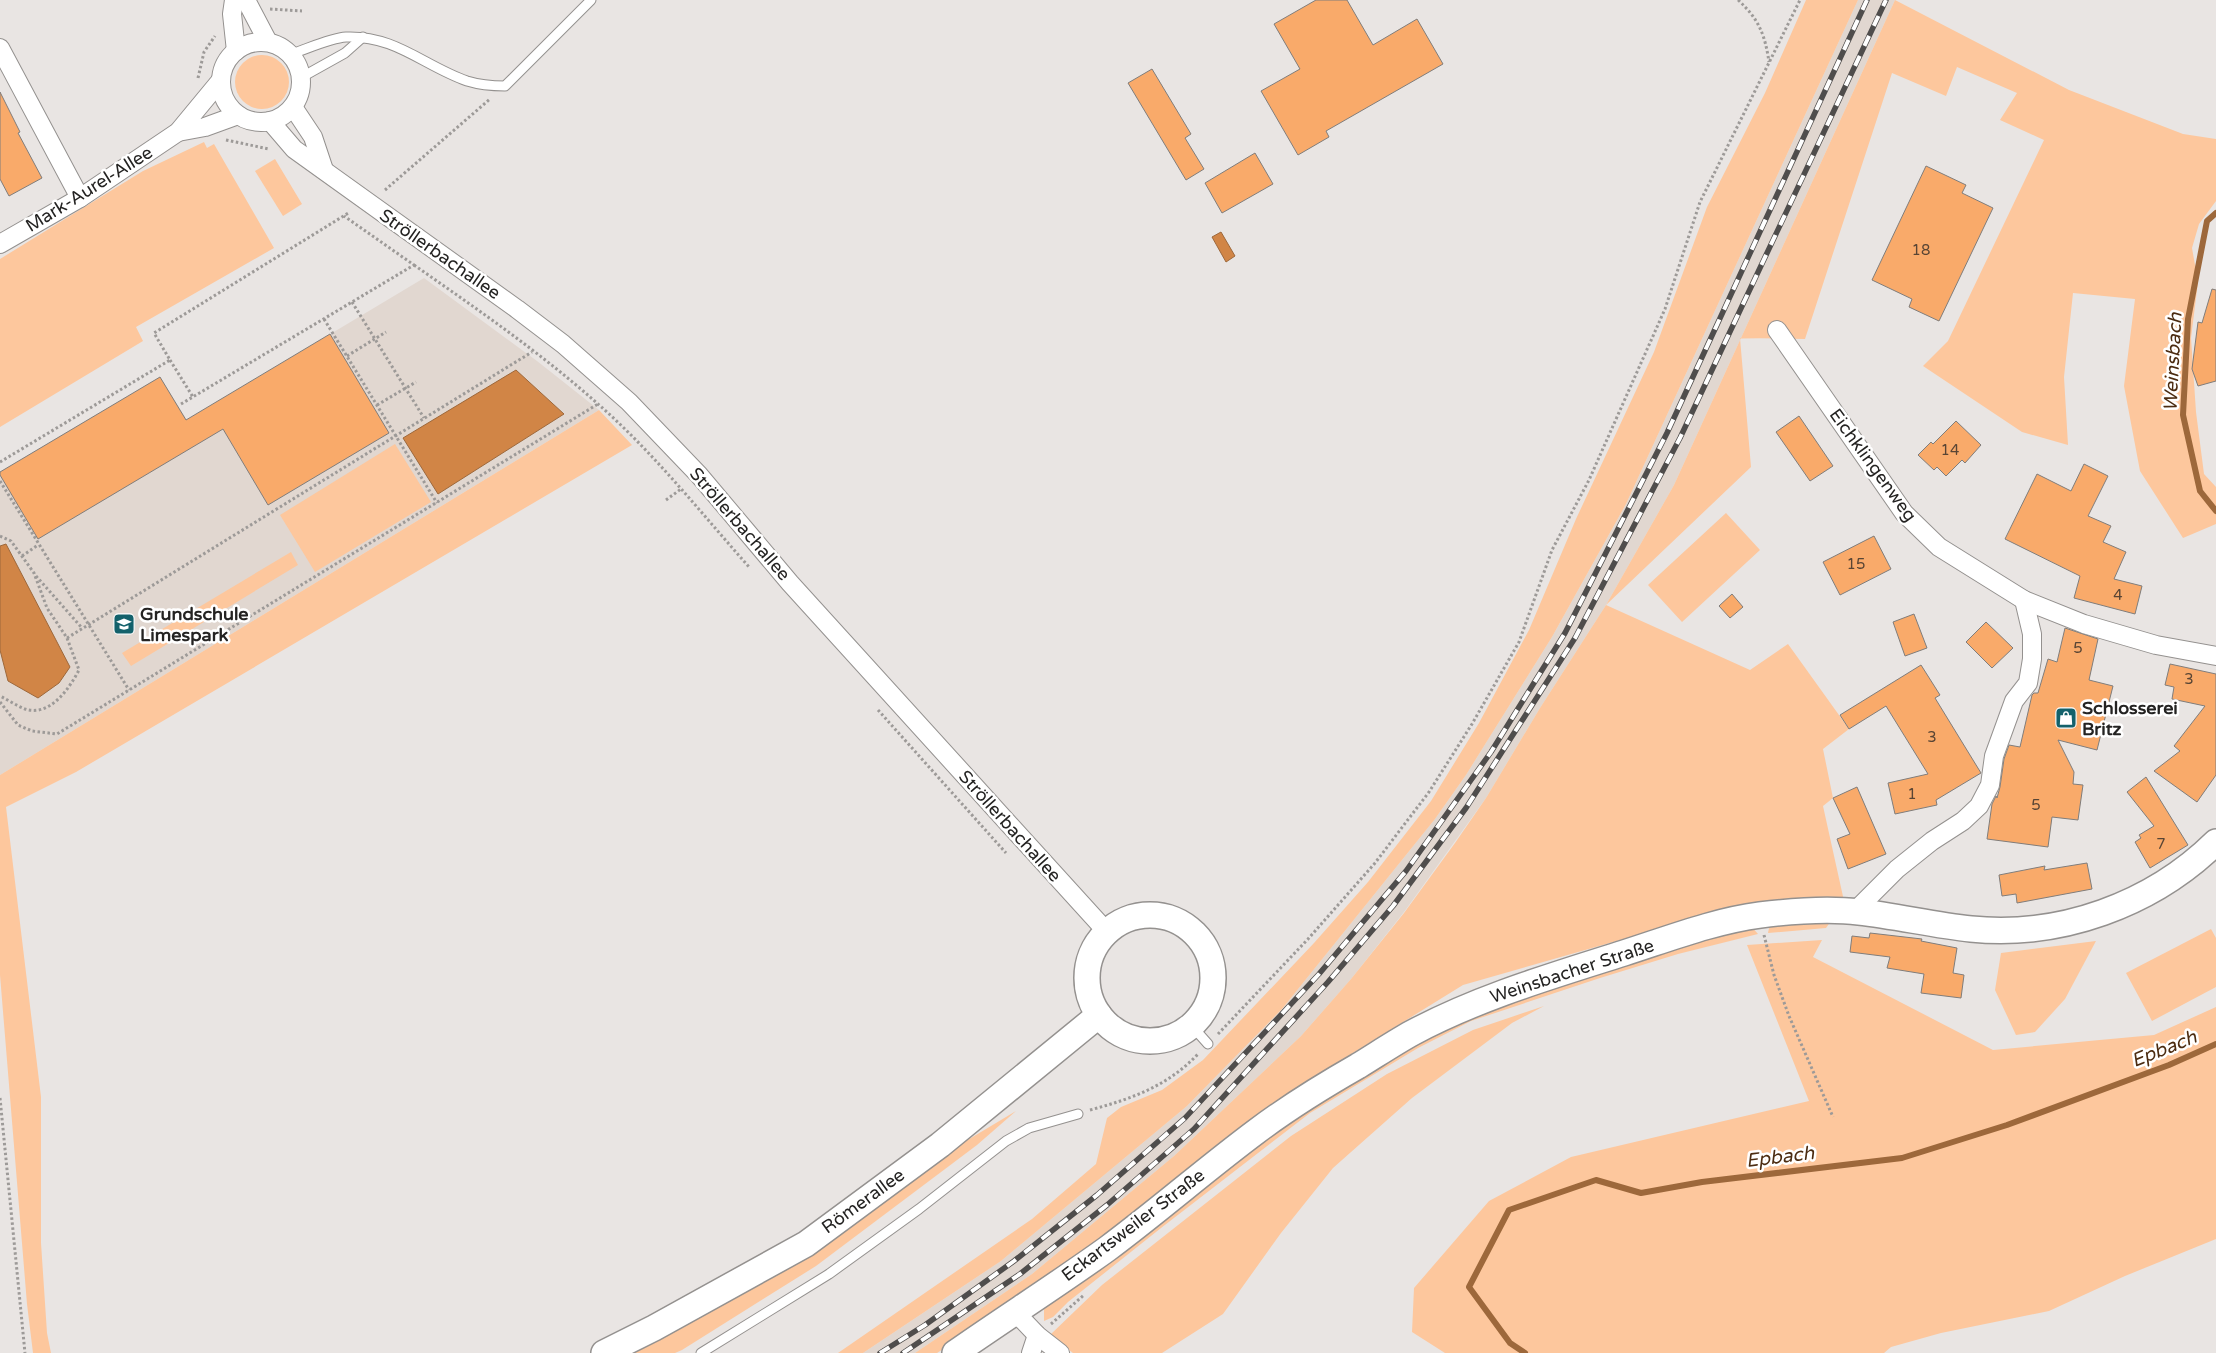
<svg xmlns="http://www.w3.org/2000/svg" width="2216" height="1353" font-family="'Varela Round',sans-serif">
<style>
.built{fill:#e1d7d0}
.green{fill:#fdc79d}
.water{fill:#d18546;stroke:#9d683b}
.lines{fill:none;stroke-linecap:round;stroke-linejoin:round}
.stream{stroke:#9d683b;stroke-width:6}
.building{fill:#f9aa6a;stroke:#807d7b}
.lane-casing{stroke:#94918f;stroke-width:11}
.street-casing{stroke:#94918f;stroke-width:20}
.secondary-casing{stroke:#94918f;stroke-width:28}
.path{stroke:#9d9a98;stroke-width:3;stroke-dasharray:2.5 2.5;stroke-linecap:butt}
.lane{stroke:#fff;stroke-width:9}
.street{stroke:#fff;stroke-width:18}
.secondary{stroke:#fff;stroke-width:25}
.rail-casing{stroke:#4f4d4c;stroke-width:5.5}
.rail{stroke:#fff;stroke-width:4;stroke-dasharray:11;stroke-linecap:butt}
.labels{text-anchor:middle;dominant-baseline:central;stroke-width:5;stroke-linejoin:round;paint-order:stroke}
.number-label{font-size:15px;fill:#594534}
.street-label{font-size:18px;fill:#242322;stroke:#fff}
.poi-label{font-size:18px;font-weight:bold;fill:#242322;stroke:#fff;text-anchor:start}
.water-label{font-size:19px;font-style:italic;fill:#4c2c11;stroke:#fff}
</style>
<rect width="100%" height="100%" fill="#e9e5e3"/>
<g class="built">
<path d="M1858,0H1895L1674,485L1606,605L1540,708L1486,798L1404,912L1351,979L1301,1036L1174,1156L1032,1274L915,1353H863L1001,1261L1187,1106L1282,1009L1435,819L1466,775L1552,637L1626,504Z"/>
<path d="M424,278L537,361L599,410L0,775V472L160,377L187,420Z"/>
</g>
<g class="green">
<path d="M1806,0H1858L1626,504L1552,637L1466,775L1435,819L1282,1009L1187,1106L1001,1261L863,1353H838L1032,1219L1096,1164L1107,1118L1121,1107L1162,1090L1203,1060L1314,943L1368,882L1431,801L1479,723L1529,630L1576,519L1654,352L1707,207L1765,93Z"/>
<path d="M1895,0L2069,90L2183,134L2216,139V201L2199,224L2192,248L2198,282L2191,338L2196,412L2204,474L2216,487V524L2183,538L2140,471L2124,386L2135,299L2073,293L2064,377L2068,445L2022,432L1923,366L1948,341L2044,140L2000,120L2017,93L1957,67L1946,96L1892,73L1805,339L1740,338L1751,467L1606,605L1750,670L1788,644L1849,729L1823,749L1833,798L1823,806L1844,901L1732,908L1463,985L1340,1061L1254,1122L1049,1280L937,1353H915L1032,1274L1174,1156L1301,1036L1351,979L1404,913L1455,843L1486,798L1540,708L1606,605L1674,485Z"/>
<circle cx="262" cy="82" r="27"/>
<path d="M204,142L207,148L214,144L274,248L136,327L143,341L0,427V259L143,171Z"/>
<path d="M275,159L302,204L283,216L255,171Z"/>
<path d="M599,410L632,445L76,772L6,807L41,1097V1243L47,1333L51,1353H33L27,1304L0,975V775Z"/>
<path d="M395,444L431,502L315,572L280,515Z"/>
<path d="M1726,513L1760,550L1682,622L1648,585Z"/>
<path d="M291,552L298,565L131,666L122,653Z"/>
<path d="M1831,921L1826,928L1768,933L1769,928L1777,923Z"/>
<path d="M1751,926L1758,934L1678,954L1600,978L1471,1021L1418,1048L1310,1113L1161,1228L1068,1302L1053,1317L1044,1321V1309L1058,1293L1234,1158L1407,1044L1517,997Z"/>
<path d="M2211,929L2216,938V987L2152,1021L2126,973Z"/>
<path d="M1822,940L1813,957L1993,1050L2154,1035L2216,1007V1239L2125,1276L2049,1311L1941,1333L1891,1347L1884,1353H1445L1412,1332L1414,1288L1489,1201L1571,1157L1809,1101L1747,945Z"/>
<path d="M2096,941L2065,999L2035,1032L2016,1035L1995,990L2001,953Z"/>
<path d="M1544,1006L1512,1023L1412,1098L1333,1168L1281,1233L1223,1314L1162,1353H1073L1050,1335L1102,1285L1291,1136L1387,1074L1473,1030Z"/>
<path d="M1016,1111L977,1145L816,1266L682,1350L675,1353H612Z"/>
</g>
<g class="water">
<path d="M1221,232L1235,256L1226,262L1212,237Z"/>
<path d="M516,370L564,414L438,494L403,438Z"/>
<path d="M6,544L70,667L59,683L38,698L8,681L0,650V546Z"/>
</g>
<g class="lines">
<g class="stream">
<path d="M2216,213L2207,221L2188,319L2183,415L2200,491L2216,511"/>
<path d="M1525,1353L1510,1343L1469,1287L1509,1210L1596,1180L1641,1193L1702,1182L1902,1158L2007,1125L2169,1065L2216,1044"/>
</g>
</g>
<g class="building">
<path d="M1316,0H1347L1373,45L1417,19L1443,64L1326,131L1329,137L1298,155L1261,91L1300,69L1274,24Z"/>
<path d="M1152,69L1191,134L1185,138L1204,169L1186,180L1128,83Z"/>
<path d="M0,92L20,132L18,133L42,178L9,196L0,179Z"/>
<path d="M1255,153L1273,184L1222,213L1205,183Z"/>
<path d="M1926,166L1966,185L1962,193L1993,208L1939,321L1909,307L1912,299L1872,280Z"/>
<path d="M2212,289L2216,290V381L2198,386L2192,369L2198,322L2202,323Z"/>
<path d="M330,334L389,433L268,505L223,429L38,539L0,475V472L160,377L186,420Z"/>
<path d="M1799,416L1833,466L1810,481L1776,432Z"/>
<path d="M1956,421L1981,445L1965,463L1962,460L1946,476L1937,467L1934,470L1918,455L1931,442L1933,444Z"/>
<path d="M2084,464L2108,476L2088,516L2111,526L2103,542L2126,552L2114,579L2142,586L2135,614L2074,598L2080,576L2005,539L2037,474L2071,491Z"/>
<path d="M1874,536L1891,569L1840,595L1823,562Z"/>
<path d="M1732,594L1743,607L1730,618L1719,606Z"/>
<path d="M1914,614L1927,648L1905,656L1893,622Z"/>
<path d="M1986,622L2013,648L1992,668L1966,642Z"/>
<path d="M2065,628L2098,639L2089,680L2113,686L2097,750L2058,740L2074,772L2073,784L2083,785L2078,820L2052,817L2048,847L1987,839L1992,804L1996,796L1997,798L2000,787L2004,759L2009,745L2020,747L2032,695L2034,693H2038L2048,659L2057,662Z"/>
<path d="M2170,664L2216,674V775L2197,802L2154,771L2180,751L2174,746L2205,706L2172,699L2174,687L2165,685Z"/>
<path d="M1921,665L1940,695L1935,698L1981,773L1936,800L1937,805L1895,814L1888,783L1928,774L1886,706L1849,729L1840,715Z"/>
<path d="M2146,777L2188,845L2150,868L2135,842L2141,838L2139,835L2154,826L2127,792Z"/>
<path d="M1857,787L1886,854L1848,869L1837,839L1850,834L1833,798Z"/>
<path d="M2087,863L2092,889L2017,903L2016,894L2002,896L1999,875L2045,866L2044,870Z"/>
<path d="M1870,933L1922,939L1921,941L1957,948L1953,973L1964,975L1961,998L1921,993L1924,974L1887,968L1890,957L1850,952L1852,936L1869,938Z"/>
</g>
<g class="lines">
<g class="lane-casing">
<g id="lane">
<path d="M291,54C307,49 330,38 346,37C395,35 424,66 467,81C480,85 493,86 505,86L591,0"/>
<path d="M302,77L345,53L363,37"/>
<path d="M1192,1026L1208,1044"/>
<path d="M701,1353L829,1274L919,1209L1006,1141L1029,1128L1078,1114"/>
</g>
</g>
<g class="street-casing">
<g id="street">
<path d="M234,0L232,14L236,51"/>
<path d="M246,0L268,42"/>
<circle cx="261" cy="82" r="40"/>
<path d="M0,48L80,198"/>
<path d="M293,107L313,137L324,170"/>
<path d="M270,121L294,149L517,309L563,344L629,402L699,475L790,583L1107,932"/>
<path d="M178,132L205,127L238,115"/>
<path d="M0,244L80,198L178,132L221,80"/>
<path d="M1777,330L1904,513L1939,547L2024,600L2084,624L2156,645L2216,656"/>
<path d="M1855,911L1897,869L1932,841L1963,821L1979,806L1990,785L1994,756L2014,701L2028,683L2032,659V634L2024,600"/>
<path d="M1014,1311L1037,1335L1060,1353"/>
<path d="M1031,1353L1037,1335"/>
</g>
</g>
<g class="secondary-casing">
<g id="secondary">
<circle cx="1150" cy="978" r="63"/>
<path d="M604,1353L654,1328L806,1244L940,1145L1099,1015"/>
<path d="M955,1353C1005,1318 1057,1285 1107,1249C1158,1211 1206,1169 1257,1131C1289,1107 1323,1086 1358,1066C1376,1055 1394,1043 1412,1033C1479,997 1552,976 1624,953C1668,939 1714,921 1760,915C1792,911 1827,908 1859,912C1896,916 1933,925 1971,929C2060,938 2152,905 2216,842"/>
</g>
</g>
<g class="path">
<path d="M1738,0C1759,19 1765,35 1769,62"/>
<path d="M270,9L302,11"/>
<path d="M198,78L204,52L215,36"/>
<path d="M226,140L269,149"/>
<path d="M385,190L490,99"/>
<path d="M414,265C477,309 541,353 598,404C654,453 701,513 750,568"/>
<path d="M352,302L424,418"/>
<path d="M324,319L437,503"/>
<path d="M347,356L386,332"/>
<path d="M170,360L193,397"/>
<path d="M181,404L414,265L344,216"/>
<path d="M377,405L416,382"/>
<path d="M0,462L170,360L154,333L350,212"/>
<path d="M0,481L129,690"/>
<path d="M666,500L681,489"/>
<path d="M0,536L11,541L34,573L47,608L67,638L79,670C69,689 50,717 25,709C17,706 8,700 0,696"/>
<path d="M22,556L38,545"/>
<path d="M36,576L82,628"/>
<path d="M67,638L532,352"/>
<path d="M0,702L18,725L32,731L57,734L598,404"/>
<path d="M878,710L1006,853"/>
<path d="M1764,935L1774,975L1789,1016L1833,1117"/>
<path d="M1218,1034L1308,939L1375,863L1429,792L1472,724L1519,642L1552,550L1589,480L1665,309L1700,202L1800,0"/>
<path d="M0,1098L25,1353"/>
<path d="M1090,1110C1131,1099 1168,1086 1198,1054"/>
<path d="M1051,1324L1084,1295"/>
</g>
<use href="#lane" class="lane"/>
<use href="#street" class="street"/>
<use href="#secondary" class="secondary"/>
<g class="rail-casing">
<g id="rail">
<path d="M880,1353L925,1325L1014,1261L1097,1195L1185,1118L1319,974L1406,871L1491,752L1565,633L1667,433L1867,0"/>
<path d="M903,1353L1020,1274L1107,1205L1194,1129L1328,982L1393,906L1466,808L1575,638L1680,438L1886,0"/>
</g>
</g>
<use href="#rail" class="rail"/>
</g>
<defs>
<g id="school-square" transform="scale(1.125)"><rect x="-9" y="-9" width="18" height="18" rx="4" fill="#13616b" stroke="#fff"/><path d="M0-5L7-2L0 1L-7-2ZM-4 1L0 2.5L4 1V4Q0 6-4 4Z" fill="#fff"/></g>
<g id="shop-square" transform="scale(1.125)"><rect x="-9" y="-9" width="18" height="18" rx="4" fill="#13616b" stroke="#fff"/><path d="M-5-2.5h2.3a2.7 3.5 0 0 1 5.4 0H5L5.5 6h-11ZM-1.5-2.5h3a1.5 2.3 0 0 0-3 0Z" fill="#fff"/></g>
</defs>
<g fill-rule="evenodd">
<use href="#school-square" x="124" y="624"/>
<use href="#shop-square" x="2066" y="718"/>
</g>
<g class="labels">
<g class="number-label">
<text x="1921" y="250">18</text>
<text x="1950" y="450">14</text>
<text x="1856" y="564">15</text>
<text x="2118" y="595">4</text>
<text x="2078" y="648">5</text>
<text x="2189" y="679">3</text>
<text x="1932" y="737">3</text>
<text x="1912" y="794">1</text>
<text x="2036" y="805">5</text>
<text x="2161" y="844">7</text>
</g>
<g class="street-label">
<text transform="translate(89 189) rotate(-32)">Mark-Aurel-Allee</text>
<text transform="translate(440 254) rotate(35)">Ströllerbachallee</text>
<text transform="translate(1873 465) rotate(54)">Eichklingenweg</text>
<text transform="translate(740 524) rotate(49)">Ströllerbachallee</text>
<text transform="translate(1010 826) rotate(48)">Ströllerbachallee</text>
<text transform="translate(1572 971) rotate(-18)">Weinsbacher Straße</text>
<text transform="translate(863 1201) rotate(-36)">Römerallee</text>
<text transform="translate(1133 1225) rotate(-37)">Eckartsweiler Straße</text>
</g>
<g class="poi-label">
<text x="140" y="614">Grundschule<tspan x="140" dy="21">Limespark</tspan></text>
<text x="2082" y="708">Schlosserei<tspan x="2082" dy="21">Britz</tspan></text>
</g>
<g class="water-label">
<text transform="translate(2173 362) rotate(-87)">Weinsbach</text>
<text transform="translate(2164 1049) rotate(-22)">Epbach</text>
<text transform="translate(1780 1157) rotate(-7)">Epbach</text>
</g>
</g>
</svg>
